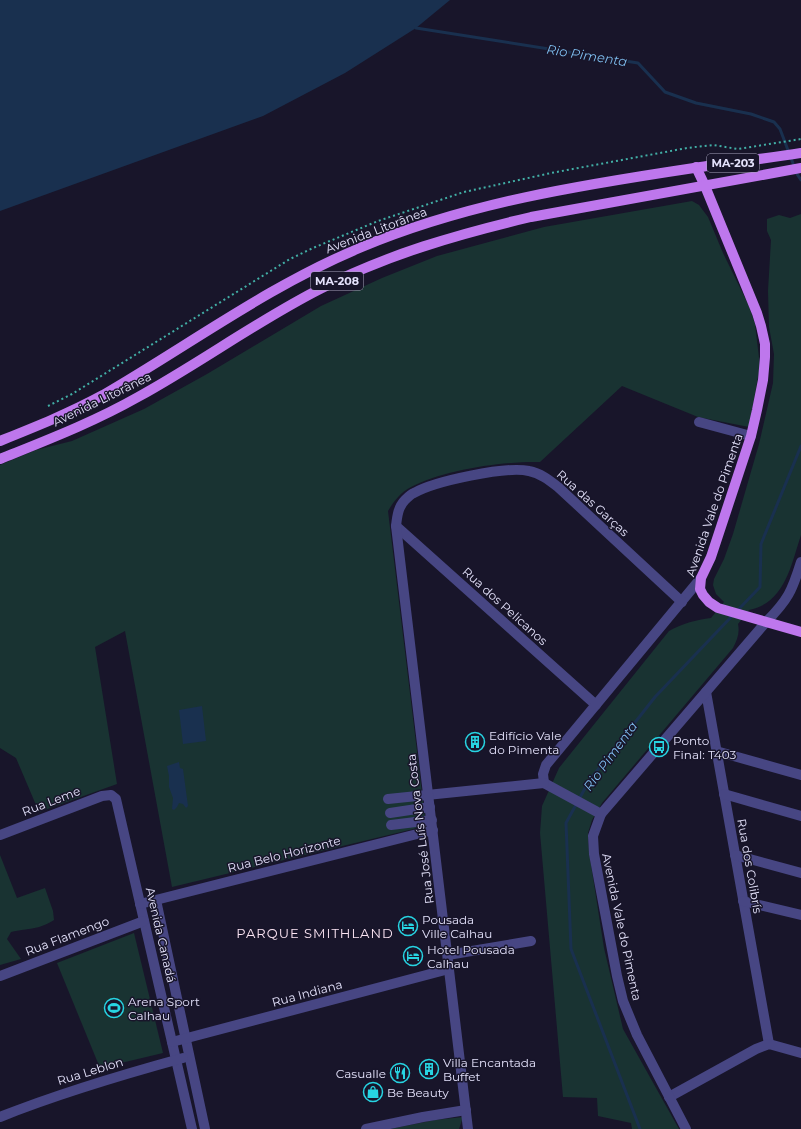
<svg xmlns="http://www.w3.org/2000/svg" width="801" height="1129" font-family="Montserrat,sans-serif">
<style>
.green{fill:#193332}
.water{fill:#19304f}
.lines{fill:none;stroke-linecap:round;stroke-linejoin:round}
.stream{stroke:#19304f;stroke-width:3}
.path{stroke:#42afa6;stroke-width:2;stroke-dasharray:2 3;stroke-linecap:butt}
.minor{stroke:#474683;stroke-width:10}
.major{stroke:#be77ed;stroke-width:10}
.labels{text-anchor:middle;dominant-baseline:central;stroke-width:3;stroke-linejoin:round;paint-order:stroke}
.shield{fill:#18152a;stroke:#a7a4bc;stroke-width:1}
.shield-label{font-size:11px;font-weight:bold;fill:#e4e2fb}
.street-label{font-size:12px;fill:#e4e2fb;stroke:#18152a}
.poi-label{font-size:12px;fill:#e4e2fb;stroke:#18152a;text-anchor:start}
.water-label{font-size:13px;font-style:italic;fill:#7ebdee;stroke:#18152a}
.neighbourhood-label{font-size:13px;letter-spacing:1px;fill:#fbe4f3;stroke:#18152a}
</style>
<rect width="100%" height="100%" fill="#18152a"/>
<g class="green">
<path d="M692,201L699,205L708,217L723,253L749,306L755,324L760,366L749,427L698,417L622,386L540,462C503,461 443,470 411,487C401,492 394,501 388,511L426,826L172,887L125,631L95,647L117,784L39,812L16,758L0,748V465L36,450L72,441L144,409L207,374L321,306L382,278L437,256L544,227Z"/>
<path d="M801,214V535C791,565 785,603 749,610L738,624C740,633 737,640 733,648L602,803L592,820L588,833L589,852L604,948L623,1029L679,1129H632L631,1123L598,1116L597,1098L563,1097L540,833L542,806L559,768L669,631C683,623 696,620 711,618L724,602L716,594L713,585L714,579L724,559L733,534L759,444L773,383L774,354L769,327L768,291L771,240L767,231V219L779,215L790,218Z"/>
<path d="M0,855L17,898L45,888L53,911L54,920C38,930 29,928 11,932L7,939L21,959L0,965Z"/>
<path d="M134,933L163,1053L100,1068L57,963Z"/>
<path d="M463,1117L459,1129H390L435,1120Z"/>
</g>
<g class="water">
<path d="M0,0H450L416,28L345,73L263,116L0,211Z"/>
<path d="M202,706L206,741L183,744L179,710Z"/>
<path d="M179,762L180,768L183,769L188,806L186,808L183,804L179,803L177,807L174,810L172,809L173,798L169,787V776L167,766Z"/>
</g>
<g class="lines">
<g class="stream">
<path d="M416,28L638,63L665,92L696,103L751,114L774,122L780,129L797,174L801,180"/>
<path d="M737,611L760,587L761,544L801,446"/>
<path d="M640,1129L571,949L566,823L589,781L655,697L733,615"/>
</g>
<path class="path" d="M48,406L72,394L290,259L313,248L378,221L464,192L551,173L687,148L713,145L738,149L801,139"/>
<g class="minor">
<path d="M699,422L751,436"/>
<path d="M396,526L596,705"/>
<path d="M706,692L769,1044"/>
<path d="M716,751L801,775"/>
<path d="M544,783L543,774L546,765L701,578"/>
<path d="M544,783L601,814"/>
<path d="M724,794L801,816"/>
<path d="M388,799L544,783"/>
<path d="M390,813L430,807"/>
<path d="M391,825L432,820"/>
<path d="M0,835L102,796L111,795L116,799L192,1129"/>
<path d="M735,855L801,873"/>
<path d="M156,900L205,1129"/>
<path d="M743,901L801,915"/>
<path d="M140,904L433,830"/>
<path d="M448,955L531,941"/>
<path d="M0,976L144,921"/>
<path d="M172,1042L449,969"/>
<path d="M669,1097L756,1049L769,1044L801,1053"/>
<path d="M0,1117C60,1093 121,1075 183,1058"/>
<path d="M366,1129L423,1117L466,1110"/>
<path d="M468,1129L396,526C397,517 398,507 405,500C407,498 411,494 414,493C435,481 506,466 529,471C540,473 549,480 558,487L682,602"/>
<path d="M686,1129L637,1035L623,1001L617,976L594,854L593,836L601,814L766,622C788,600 792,591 801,562"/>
</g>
<g class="major">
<path d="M696,167L705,186L757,313L761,326L765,344V357L763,380L757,410L751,436L711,557L701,578L700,589L703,595L709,602L718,608L801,632"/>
<path d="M0,441C35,427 70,413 103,395C189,345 270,285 362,247C467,203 581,185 694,168C730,162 765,159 801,153"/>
<path d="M0,459C47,440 94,422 138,397C200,363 257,321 320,289C386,255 458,234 531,217L801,168"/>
</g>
</g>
<defs>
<g id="building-ring" transform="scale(1)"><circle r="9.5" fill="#18152a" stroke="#27d4e2" stroke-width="1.5"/><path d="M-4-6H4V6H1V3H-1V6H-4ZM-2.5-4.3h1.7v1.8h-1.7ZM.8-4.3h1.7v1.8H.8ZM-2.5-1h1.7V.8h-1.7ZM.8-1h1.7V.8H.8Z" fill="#27d4e2"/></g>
<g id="bus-ring" transform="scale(1)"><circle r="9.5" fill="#18152a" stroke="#27d4e2" stroke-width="1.5"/><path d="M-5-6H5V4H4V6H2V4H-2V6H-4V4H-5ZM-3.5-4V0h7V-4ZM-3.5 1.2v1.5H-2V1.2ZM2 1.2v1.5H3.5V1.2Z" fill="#27d4e2"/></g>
<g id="hotel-ring" transform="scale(1)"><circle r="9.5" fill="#18152a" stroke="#27d4e2" stroke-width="1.5"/><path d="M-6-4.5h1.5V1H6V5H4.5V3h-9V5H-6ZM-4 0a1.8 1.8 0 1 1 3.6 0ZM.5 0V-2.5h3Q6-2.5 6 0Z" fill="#27d4e2"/></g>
<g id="stadium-ring" transform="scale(1)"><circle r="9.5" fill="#18152a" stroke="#27d4e2" stroke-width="1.5"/><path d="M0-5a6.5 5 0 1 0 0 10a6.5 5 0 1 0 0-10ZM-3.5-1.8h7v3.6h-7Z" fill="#27d4e2"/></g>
<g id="restaurant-ring" transform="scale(1)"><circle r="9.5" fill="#18152a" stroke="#27d4e2" stroke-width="1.5"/><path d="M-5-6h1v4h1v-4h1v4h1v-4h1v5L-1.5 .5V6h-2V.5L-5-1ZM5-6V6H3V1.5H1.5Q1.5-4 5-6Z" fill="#27d4e2"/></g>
<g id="shop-ring" transform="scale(1)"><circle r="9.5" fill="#18152a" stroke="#27d4e2" stroke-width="1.5"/><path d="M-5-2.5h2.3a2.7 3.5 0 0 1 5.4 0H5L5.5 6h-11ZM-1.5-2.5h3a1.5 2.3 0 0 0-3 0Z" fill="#27d4e2"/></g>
</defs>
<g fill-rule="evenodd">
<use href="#building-ring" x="475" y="742"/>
<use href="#bus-ring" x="659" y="747"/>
<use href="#hotel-ring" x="408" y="926"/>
<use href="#hotel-ring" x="413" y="956"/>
<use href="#stadium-ring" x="114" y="1008"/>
<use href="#building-ring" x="429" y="1069"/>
<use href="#restaurant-ring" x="400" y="1073"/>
<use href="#shop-ring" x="373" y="1092"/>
</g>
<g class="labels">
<g class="shield">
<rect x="707" y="154" width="52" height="18" rx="3"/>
<rect x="311" y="272" width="52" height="18" rx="3"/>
</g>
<g class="shield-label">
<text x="733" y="163">MA-203</text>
<text x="337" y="281">MA-208</text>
</g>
<g class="street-label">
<text transform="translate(376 230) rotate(-21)">Avenida Litorânea</text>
<text transform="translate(102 399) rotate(-26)">Avenida Litorânea</text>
<text transform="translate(593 503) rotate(42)">Rua das Garças</text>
<text transform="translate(714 505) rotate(-71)">Avenida Vale do Pimenta</text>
<text transform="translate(505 606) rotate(42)">Rua dos Pelicanos</text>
<text transform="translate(51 801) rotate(-21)">Rua Leme</text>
<text transform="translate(420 829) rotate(-97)">Rua José Luís Nova Costa</text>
<text transform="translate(284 854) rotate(-14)">Rua Belo Horizonte</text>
<text transform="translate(750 866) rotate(80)">Rua dos Colibrís</text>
<text transform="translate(622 927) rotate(78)">Avenida Vale do Pimenta</text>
<text transform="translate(161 935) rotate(77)">Avenida Canadá</text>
<text transform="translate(67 936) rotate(-21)">Rua Flamengo</text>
<text transform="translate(307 993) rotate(-15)">Rua Indiana</text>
<text transform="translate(90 1071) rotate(-17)">Rua Leblon</text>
</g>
<g class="poi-label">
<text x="489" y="735">Edifício Vale<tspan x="489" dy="14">do Pimenta</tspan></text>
<text x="673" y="740">Ponto<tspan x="673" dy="14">Final: T403</tspan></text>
<text x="422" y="919">Pousada<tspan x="422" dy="14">Ville Calhau</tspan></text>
<text x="427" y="949">Hotel Pousada<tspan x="427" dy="14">Calhau</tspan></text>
<text x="128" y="1001">Arena Sport<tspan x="128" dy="14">Calhau</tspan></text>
<text x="443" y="1062">Villa Encantada<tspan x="443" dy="14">Buffet</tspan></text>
<text x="386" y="1073" text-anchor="end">Casualle</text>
<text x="387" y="1092">Be Beauty</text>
</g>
<g class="water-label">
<text transform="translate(587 55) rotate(9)">Rio Pimenta</text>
<text transform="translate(610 756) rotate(-54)">Rio Pimenta</text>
</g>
<g class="neighbourhood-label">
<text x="315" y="933">PARQUE SMITHLAND</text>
</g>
</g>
</svg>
